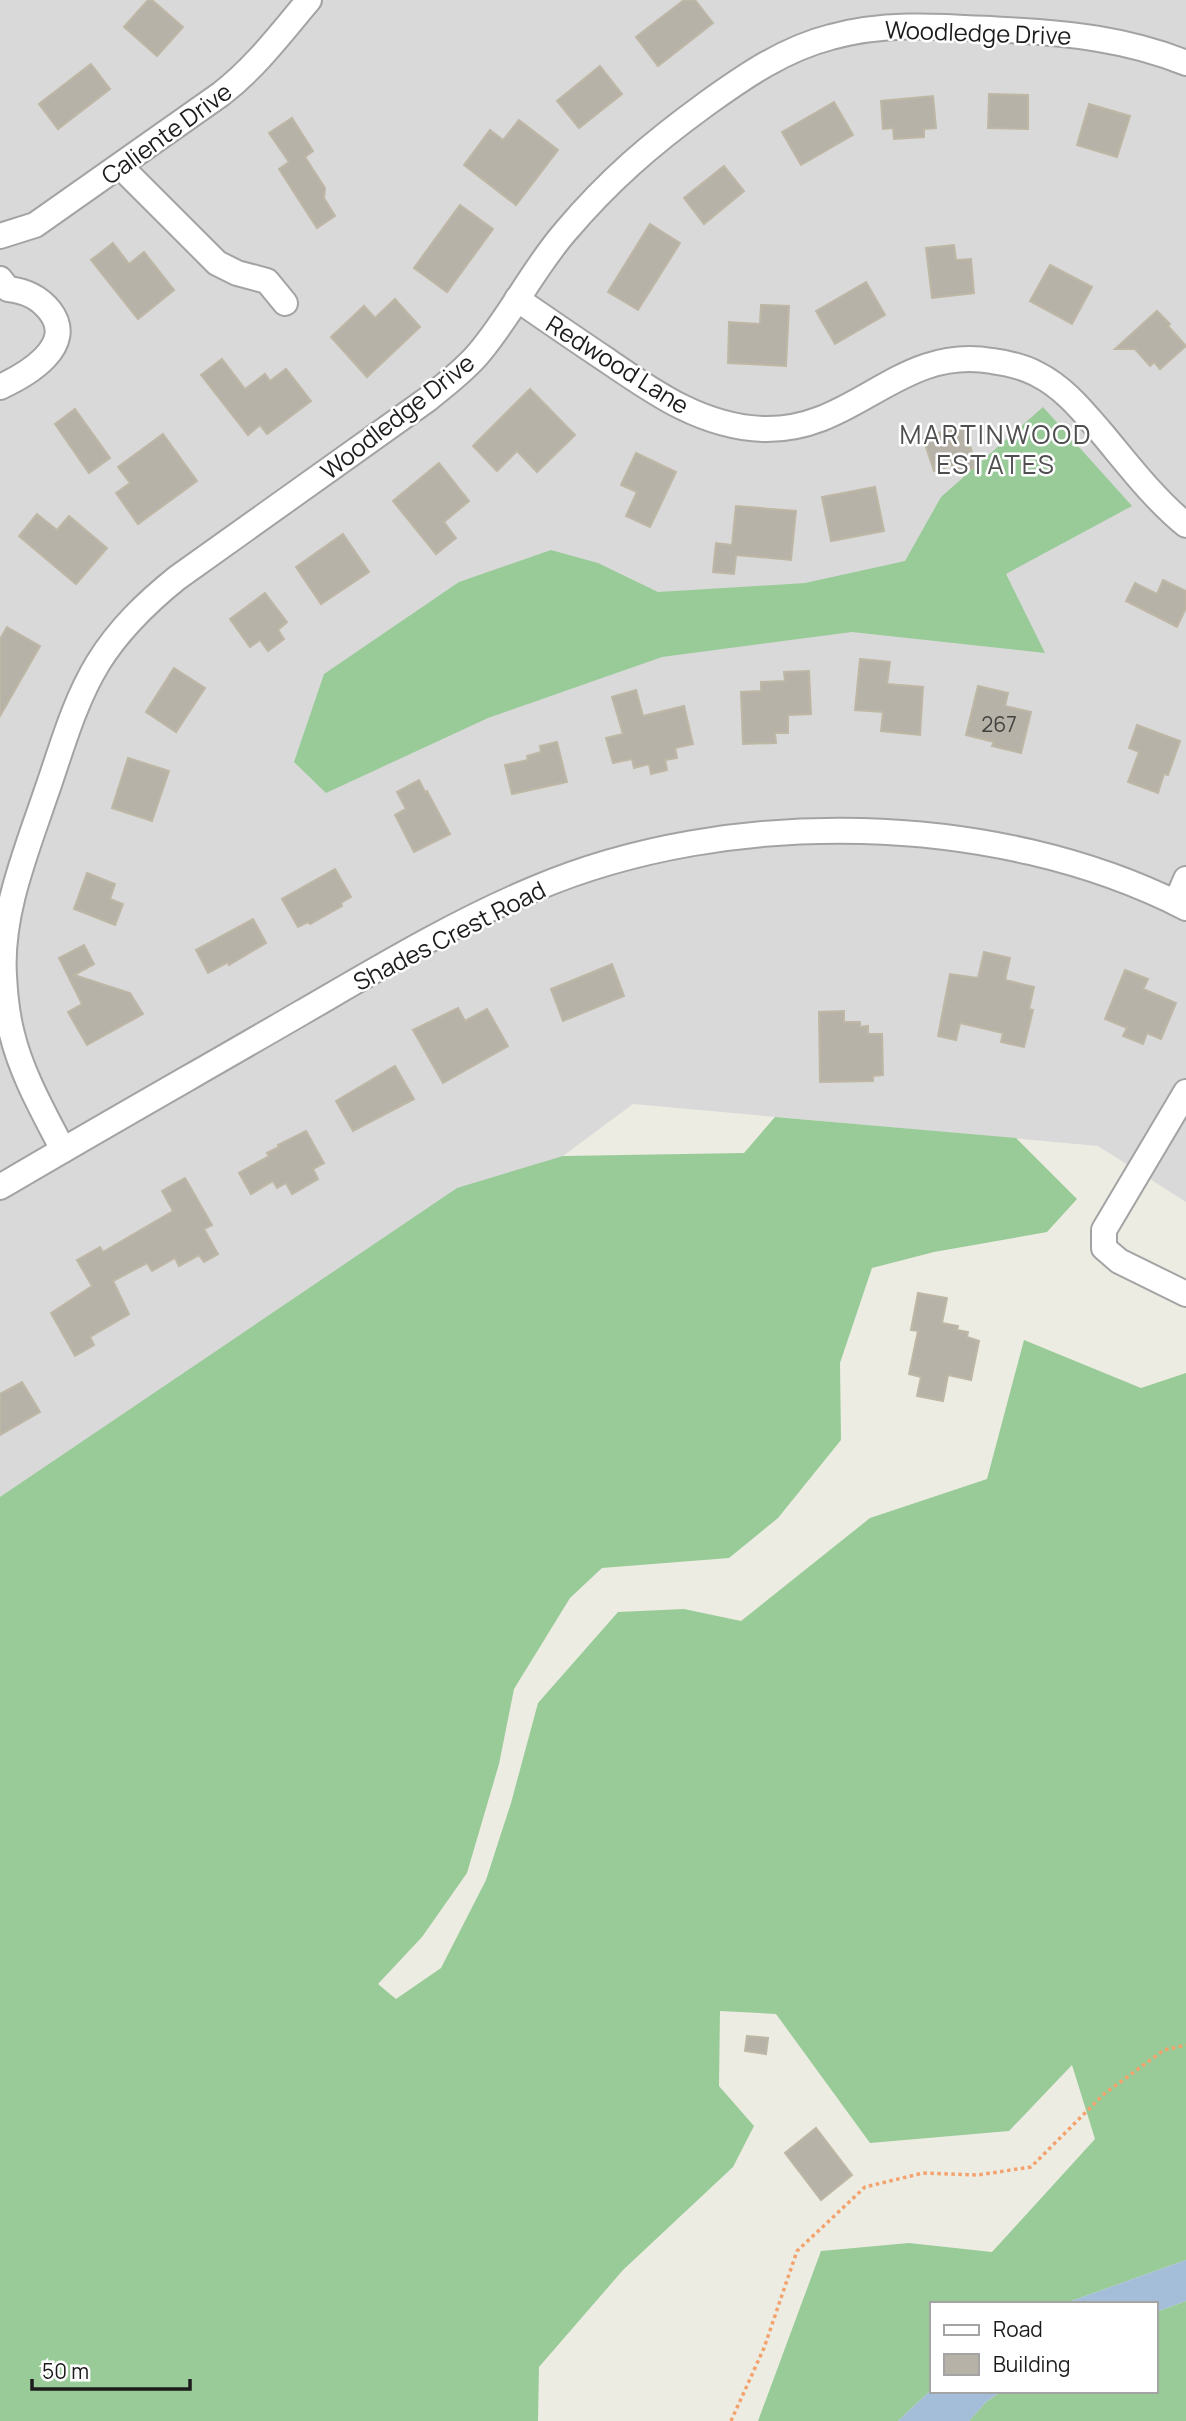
<svg xmlns="http://www.w3.org/2000/svg" width="1186" height="2421" font-family="Manrope,sans-serif">
<style>
.residential{fill:#dad9d9}
.forest{fill:#99cb98}
.water{fill:#a4bed9}
.building{fill:#b6b2a8;stroke:#beb7a5;stroke-width:2}
.lines{fill:none;stroke-linecap:round;stroke-linejoin:round}
.minor-casing{stroke:#a3a3a3;stroke-width:28}
.path{stroke:#f3a26d;stroke-width:3.5;stroke-dasharray:3.5 3.5;stroke-linecap:butt}
.minor{stroke:#fff;stroke-width:24}
.labels{text-anchor:middle;dominant-baseline:central;stroke-width:5;stroke-linejoin:round;paint-order:stroke}
.number-label{font-size:21px;fill:#42423f}
.street-label{font-size:24px;fill:#1c1c1c;stroke:#fff}
.neighbourhood-label{font-size:26px;letter-spacing:2px;fill:#4f4f4f;stroke:#fff}
</style>
<rect width="100%" height="100%" fill="#edece2"/>
<path class="residential" d="M0,0H1186V1202L1098,1146L633,1104L48,1538L0,1556Z"/>
<g class="forest">
<path d="M1043,407L1132,506L1006,574L1045,653L852,632L662,657L488,718L326,793L294,762L324,674L459,582L551,550L598,563L658,592L805,583L905,561L941,497Z"/>
<path d="M775,1117L1016,1138L1077,1199L1047,1232L934,1252L872,1268L840,1363L841,1440L778,1518L729,1558L602,1568L570,1598L514,1689L499,1764L467,1873L422,1937L378,1984L396,1999L441,1968L486,1880L511,1803L538,1703L618,1612L684,1609L741,1621L870,1518L987,1479L1024,1340L1141,1388L1186,1373V2260L1063,2304H932V2389L898,2421H758L821,2251L909,2243L992,2252L1095,2139L1072,2065L1009,2131L870,2143L776,2014L720,2011L719,2086L754,2126L733,2167L623,2270L539,2367L538,2421H0V1497L457,1188L563,1156L744,1153Z"/>
<path d="M1186,2301V2421H969L986,2402L1002,2391H1156V2312Z"/>
</g>
<g class="water">
<path d="M1186,2260V2301L1156,2312V2304H1063Z"/>
<path d="M932,2389V2391H1002L986,2402L969,2421H898Z"/>
</g>
<g class="building">
<path d="M148,0H152L183,27L157,56L124,27Z"/>
<path d="M684,0H695L713,23L658,66L636,37Z"/>
<path d="M91,64L110,89L58,129L39,104Z"/>
<path d="M600,66L622,94L579,128L557,101Z"/>
<path d="M989,94L1028,95V129L988,128Z"/>
<path d="M933,96L936,128L924,129V137L894,139L893,128L883,129L881,101Z"/>
<path d="M834,102L853,135L801,165L782,132Z"/>
<path d="M1089,104L1130,116L1117,157L1077,145Z"/>
<path d="M292,118L313,151L305,157L325,188L324,198L335,216L317,228L279,169L289,162L269,133Z"/>
<path d="M519,120L558,150L516,205L464,165L490,130L503,140Z"/>
<path d="M724,166L744,191L704,224L684,198Z"/>
<path d="M460,205L493,229L447,292L414,268Z"/>
<path d="M650,224L680,243L638,310L608,292Z"/>
<path d="M113,243L129,264L144,252L174,290L138,319L91,260Z"/>
<path d="M954,245L956,260L971,259L974,293L932,298L926,248Z"/>
<path d="M1050,265L1092,287L1072,324L1030,301Z"/>
<path d="M866,282L885,315L835,344L816,311Z"/>
<path d="M395,299L420,327L367,377L331,337L364,306L375,318Z"/>
<path d="M761,305L789,306L786,366L728,363L729,322L760,324Z"/>
<path d="M1157,311L1170,324L1168,326L1186,346L1160,369L1154,362L1150,366L1135,349H1115Z"/>
<path d="M222,359L245,389L265,374L270,381L286,369L311,401L267,434L260,425L248,435L201,375Z"/>
<path d="M530,389L575,435L537,472L517,451L497,471L473,446Z"/>
<path d="M75,409L110,458L89,473L55,424Z"/>
<path d="M963,425L977,467L960,473L957,464L934,471L923,438Z"/>
<path d="M163,434L197,481L138,524L116,493L130,483L118,467Z"/>
<path d="M636,453L676,472L650,527L626,516L637,492L621,485Z"/>
<path d="M439,463L469,501L444,522L456,538L436,554L393,501Z"/>
<path d="M875,487L884,531L831,541L822,497Z"/>
<path d="M736,506L796,511L791,560L736,555L734,574L713,572L716,543L732,545Z"/>
<path d="M37,514L57,530L69,516L107,548L76,584L19,536Z"/>
<path d="M343,534L369,572L321,604L296,567Z"/>
<path d="M1163,580L1186,591V608L1177,627L1126,601L1135,583L1157,594Z"/>
<path d="M265,593L287,622L278,630L284,639L268,651L260,640L250,647L230,619Z"/>
<path d="M7,627L40,646L0,716V639Z"/>
<path d="M860,659L890,662L887,684L923,687L920,735L881,731L883,712L855,710Z"/>
<path d="M174,668L205,688L176,732L146,712Z"/>
<path d="M809,671L811,714L788,715V733H775L776,743L743,744L741,692L761,691V682L785,681L784,672Z"/>
<path d="M978,686L1008,693L1005,706L1031,712L1021,753L992,746L994,742L966,735Z"/>
<path d="M636,690L643,716L684,706L693,744L675,748L677,758L665,760L667,770L651,774L649,764L634,768L632,759L613,763L606,738L623,734L612,697Z"/>
<path d="M1137,725L1180,741L1168,775L1164,774L1158,793L1128,782L1139,752L1129,748Z"/>
<path d="M557,742L567,782L512,794L505,765L528,760L527,756L541,752L540,746Z"/>
<path d="M128,758L169,771L152,821L112,808Z"/>
<path d="M419,780L425,792L427,791L450,834L414,852L395,815L406,809L397,792Z"/>
<path d="M335,869L351,897L341,903L342,906L310,924L308,922L298,927L282,899Z"/>
<path d="M87,873L115,884L110,899L123,904L115,925L74,909Z"/>
<path d="M253,919L266,943L229,965L228,962L208,973L196,950Z"/>
<path d="M84,945L94,964L74,975L130,993L143,1014L87,1045L68,1012L82,1004L59,958Z"/>
<path d="M984,952L1010,958L1005,980L1034,987L1029,1009L1033,1010L1024,1047L1001,1042L1003,1033L960,1023L956,1040L938,1036L950,974L978,978Z"/>
<path d="M612,964L624,996L563,1021L551,989Z"/>
<path d="M1125,970L1148,979L1143,989L1176,1003L1161,1039L1147,1033L1143,1044L1123,1036L1127,1028L1105,1019Z"/>
<path d="M458,1008L465,1021L487,1009L508,1046L443,1083L413,1030Z"/>
<path d="M844,1011V1022H860V1027L868,1026V1034H882L883,1075L873,1076V1081L820,1082L819,1012Z"/>
<path d="M395,1066L414,1099L353,1131L336,1101Z"/>
<path d="M306,1131L324,1163L313,1169L318,1179L292,1194L286,1183L277,1188L273,1181L251,1194L239,1173L269,1156L267,1153L279,1147L278,1145Z"/>
<path d="M185,1178L212,1225L204,1229L218,1254L204,1262L199,1255L179,1266L175,1258L152,1271L147,1263L113,1281L129,1314L90,1337L94,1345L75,1356L51,1313L92,1286L77,1260L100,1247L103,1252L173,1211L162,1191Z"/>
<path d="M918,1293L947,1298L942,1323L958,1326L957,1330L968,1332L967,1337L979,1341L971,1380L948,1375L943,1401L917,1396L921,1377L909,1374L918,1331L911,1330Z"/>
<path d="M22,1382L40,1412L0,1435V1394Z"/>
<path d="M747,2036L768,2038L766,2054L745,2051Z"/>
<path d="M816,2128L852,2175L821,2200L785,2153Z"/>
</g>
<g class="lines">
<g class="minor-casing">
<g id="minor">
<path d="M120,166L217,263L237,273L267,281L285,303"/>
<path d="M0,236L35,225L221,94C256,67 281,33 309,0"/>
<path d="M0,279L8,289C26,291 39,297 50,311C77,346 26,375 0,387"/>
<path d="M517,299C546,319 575,339 605,359C653,392 702,427 763,429C855,432 898,345 992,361C1007,363 1024,367 1037,374C1063,387 1081,409 1100,431C1127,463 1153,498 1186,525"/>
<path d="M1176,902L1186,879"/>
<path d="M1186,1092L1104,1230V1248L1119,1261L1186,1294"/>
<path d="M63,1150C44,1113 22,1075 12,1034C7,1015 5,995 4,976C0,915 26,852 45,796C61,751 73,704 98,663C119,629 146,603 177,578L428,399C446,384 465,370 479,353C511,315 533,269 565,232C609,180 651,144 706,104C745,76 784,49 831,37C888,21 947,27 1005,30C1067,33 1127,39 1186,63"/>
<path d="M0,1187C100,1128 201,1071 301,1013C377,969 453,923 534,889C729,806 997,811 1186,908"/>
</g>
</g>
<path class="path" d="M731,2421L764,2348L797,2251L865,2187L923,2173L978,2175L1031,2167L1104,2094L1164,2050L1186,2045"/>
<use href="#minor" class="minor"/>
</g>
<g class="labels">
<g class="number-label">
<text x="999" y="724">267</text>
</g>
<g class="street-label">
<text transform="translate(978 32) rotate(2)">Woodledge Drive</text>
<text transform="translate(166 133) rotate(-36)">Caliente Drive</text>
<text transform="translate(618 364) rotate(32)">Redwood Lane</text>
<text transform="translate(397 416) rotate(-38)">Woodledge Drive</text>
<text transform="translate(449 935) rotate(-27)">Shades Crest Road</text>
</g>
<g class="neighbourhood-label">
<text x="996" y="434">MARTINWOOD<tspan x="996" dy="30">ESTATES</tspan></text>
</g>
</g>
<rect x="930" y="2302" width="228" height="91" fill="#ffffff" stroke="#a4a4a4" stroke-width="2"/>
<rect x="944" y="2325" width="35" height="10" fill="#ffffff" stroke="#a4a4a4" stroke-width="2"/>
<text x="993" y="2337" font-size="21" fill="#1c1c1c">Road</text>
<rect x="944" y="2354" width="35" height="21" fill="#b6b2a8" stroke="#a4a4a4" stroke-width="2"/>
<text x="993" y="2372" font-size="21" fill="#1c1c1c">Building</text>
<path d="M32 2379v10h158v-10" fill="none" stroke="#1c1c1c" stroke-width="3.5"/>
<text x="42" y="2379" font-size="21" fill="#1c1c1c" stroke="#ffffff" stroke-width="5" paint-order="stroke">50 m</text>
</svg>
